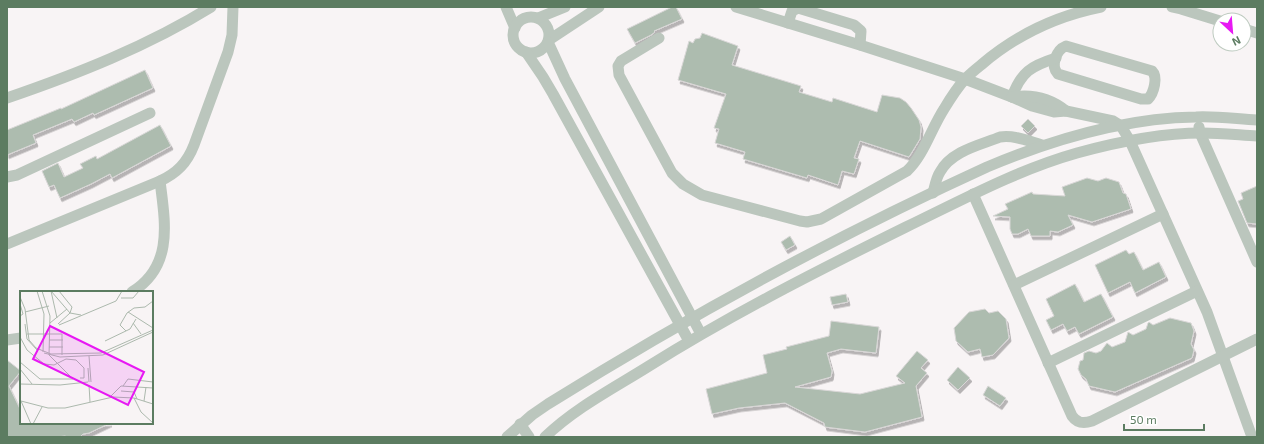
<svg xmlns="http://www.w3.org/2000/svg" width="1264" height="444" font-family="'Exo 2',sans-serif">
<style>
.building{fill:#adbcaf;stroke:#d9d7d7;filter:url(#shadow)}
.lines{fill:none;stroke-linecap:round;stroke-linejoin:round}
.minor{stroke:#bbc6bd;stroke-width:11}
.inset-road{fill:none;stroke:#acb9ad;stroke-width:1}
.view{fill:#e719f3;fill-opacity:0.15;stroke:#e719f3;stroke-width:2}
.inset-edge{fill:none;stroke:#5c7c61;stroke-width:2}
</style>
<defs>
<filter id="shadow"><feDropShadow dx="2" dy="3.5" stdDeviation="0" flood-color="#0004"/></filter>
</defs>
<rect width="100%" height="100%" fill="#f8f4f5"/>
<g class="building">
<path d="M672,7H676L682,19L654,31L655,32L651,35L635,43L627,29Z"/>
<path d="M702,33L738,46L732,65L801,86L799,92L832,102L833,98L877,112L882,95L900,98L906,102L911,108L919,120L921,127L920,139L909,157L860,141L854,158L859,159L854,174L842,171L838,185L808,175L807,178L743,159L745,152L715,143L719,129L714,128L726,94L678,80L689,41L693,43L695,39L700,38Z"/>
<path d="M145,70L153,88L94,115L93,113L74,122L72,119L33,135L36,143L7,155V130L61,108V109Z"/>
<path d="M1028,119L1035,126L1028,133L1021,126Z"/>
<path d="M160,125L171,146L112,178L110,174L91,184L60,198L54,185L49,187L42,171L58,163L64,177L83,168L80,164L96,156L97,159Z"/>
<path d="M1087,178L1098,181L1106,178L1119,182L1123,193L1126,194L1131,209L1092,222L1068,215L1073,225L1058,232L1050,231V236H1031L1028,229L1018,234H1012L1010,229V217L993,216L1008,209L1005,204L1032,192L1033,194L1065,196L1062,187Z"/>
<path d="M1257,186V224L1247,223L1238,201L1243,199L1241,193Z"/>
<path d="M790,236L795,245L786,250L781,242Z"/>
<path d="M1126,250L1129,254L1134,252L1143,270L1159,262L1166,277L1135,293L1130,282L1108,293L1095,265Z"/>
<path d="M1075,284L1084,302L1101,294L1113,317L1079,334L1075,327L1067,331L1063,324L1051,330L1046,320L1054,316L1046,299Z"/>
<path d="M846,294L848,302L832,305L830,297Z"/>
<path d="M985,309L989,313L998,311L1006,319L1009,338L993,355L982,357L980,349L968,352L956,341L954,328L969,312Z"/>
<path d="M1170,318L1191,323L1194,331L1191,344L1194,350L1192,358L1115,392L1089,386L1086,379L1081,375L1078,369L1080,361L1083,360L1084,353L1089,351L1096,353L1101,351L1107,343L1112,347L1125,342L1128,332L1133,335L1146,329L1148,323L1149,322L1153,325Z"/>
<path d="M831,321L879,327L876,353L841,349L827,353L832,371L831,377L795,387L860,394L905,383L896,376L917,351L928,360L921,368L927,373L916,386L922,417L865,432L825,427L824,423L785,403L739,408L712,414L706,389L767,373L763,355L787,349L786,347L829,336Z"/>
<path d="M7,360L21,371L9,386L21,411V423H110L89,433L83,434L80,437H67L65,436L57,437H7Z"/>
<path d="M958,367L970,378L958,390L947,380Z"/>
<path d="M988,386L1006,398L1000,406L983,395Z"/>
</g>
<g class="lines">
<g class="minor">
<path d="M506,7L515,28"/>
<path d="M736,7L860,45L965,79L1012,97L1032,106L1054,112L1066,111L1113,121L1121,126L1130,141L1207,312L1252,437"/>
<path d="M1172,7L1181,9L1220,21"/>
<circle cx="531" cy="35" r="18"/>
<path d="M538,18L565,7"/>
<path d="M788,23L792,11L798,8L854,25L861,31L860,45"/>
<path d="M1244,29L1257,33"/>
<path d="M659,38L621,61L618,66L619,75L672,173L683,184L702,195L800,221L807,222L821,219L907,171C924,155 931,129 944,109C950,99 957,88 965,79C970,74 976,69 981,65C1016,35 1056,16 1101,7"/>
<path d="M549,40L599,7"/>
<path d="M548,42L565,79L701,334"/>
<path d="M1066,46L1152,71C1158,77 1154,93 1148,99H1141L1058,74C1050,66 1056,50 1066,46Z"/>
<path d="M526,52L543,77L553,94L689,341"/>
<path d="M1012,97C1021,72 1031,66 1056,58"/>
<path d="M1012,97C1032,94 1050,98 1066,111"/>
<path d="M7,98C77,74 148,46 211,7"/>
<path d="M1199,127L1200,133L1257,262"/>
<path d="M7,177L17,175L150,113"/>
<path d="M933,193C935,186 936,178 940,172C951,151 980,145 1000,137C1015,135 1028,141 1042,145"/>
<path d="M973,194L1072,416C1077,423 1083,424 1092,421L1257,339"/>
<path d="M7,244L160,181C177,173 187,163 194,145L228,52L232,35L233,7"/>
<path d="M1014,285L1163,214"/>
<path d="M132,292C174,266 165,222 160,181"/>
<path d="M7,340L21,338"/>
<path d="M1048,363L1197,291"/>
<path d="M520,424L529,437"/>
<path d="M507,437L532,415L548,404C689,316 836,236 987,167C1051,140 1125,118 1196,117C1216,116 1237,119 1257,120"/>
<path d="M545,437C575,408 614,388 649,366C732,314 819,270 906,227C962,200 1017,170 1077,153C1117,142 1160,133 1202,133C1220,133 1239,135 1257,136"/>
</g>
</g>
<g transform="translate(20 291)">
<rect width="133" height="133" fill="#f8f4f5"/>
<path class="inset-road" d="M17,0L24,23L23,61M31,0L50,22L61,24M31,0L37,27M0,6L5,18L9,49L16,57L31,63L81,62L133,39M101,7H113L119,0M0,13L3,23L0,25M5,21L29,15M108,21L133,37M30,32L47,18M113,32L121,43M5,33L7,48L17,59M38,33L50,22L52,16L39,0M39,34L96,10L102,0M106,40L100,34L107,22L114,17L125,16L133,10M7,43H42V64M0,46L7,59L24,73L34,74L46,68L56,69L64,77V87H60M29,49H43M85,50L110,38L116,28M29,56H43M24,62L40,66L83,64L133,41M69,65L71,91M0,71L20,88H53L29,64L30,25L22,0M68,77L69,91M0,78L12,93M0,93L40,94L68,91M69,94L70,111M103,95L108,88L133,91M101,100L114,101L117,108M90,106L101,95L133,97M114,107L121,121L133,132M1,110L28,117H45L93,106L114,107L133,113M1,110L11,133M124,110L126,96M13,133L22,116"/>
<path class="view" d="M30,35L124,81L108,114L13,68Z"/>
<rect width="133" height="133" class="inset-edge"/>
</g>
<rect width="1264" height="444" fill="none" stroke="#5c7c61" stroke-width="16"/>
<g transform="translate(1232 32) rotate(154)"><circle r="19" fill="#ffffff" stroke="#becbc0"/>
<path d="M0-3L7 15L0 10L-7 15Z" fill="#e719f3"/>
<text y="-6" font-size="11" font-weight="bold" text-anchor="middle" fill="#5c7c61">N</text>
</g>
<path d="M1124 424v6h80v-6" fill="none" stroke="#5c7c61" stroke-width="2"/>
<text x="1130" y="424" font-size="12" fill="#5c7c61" stroke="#ffffff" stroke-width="3" paint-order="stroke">50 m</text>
</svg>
